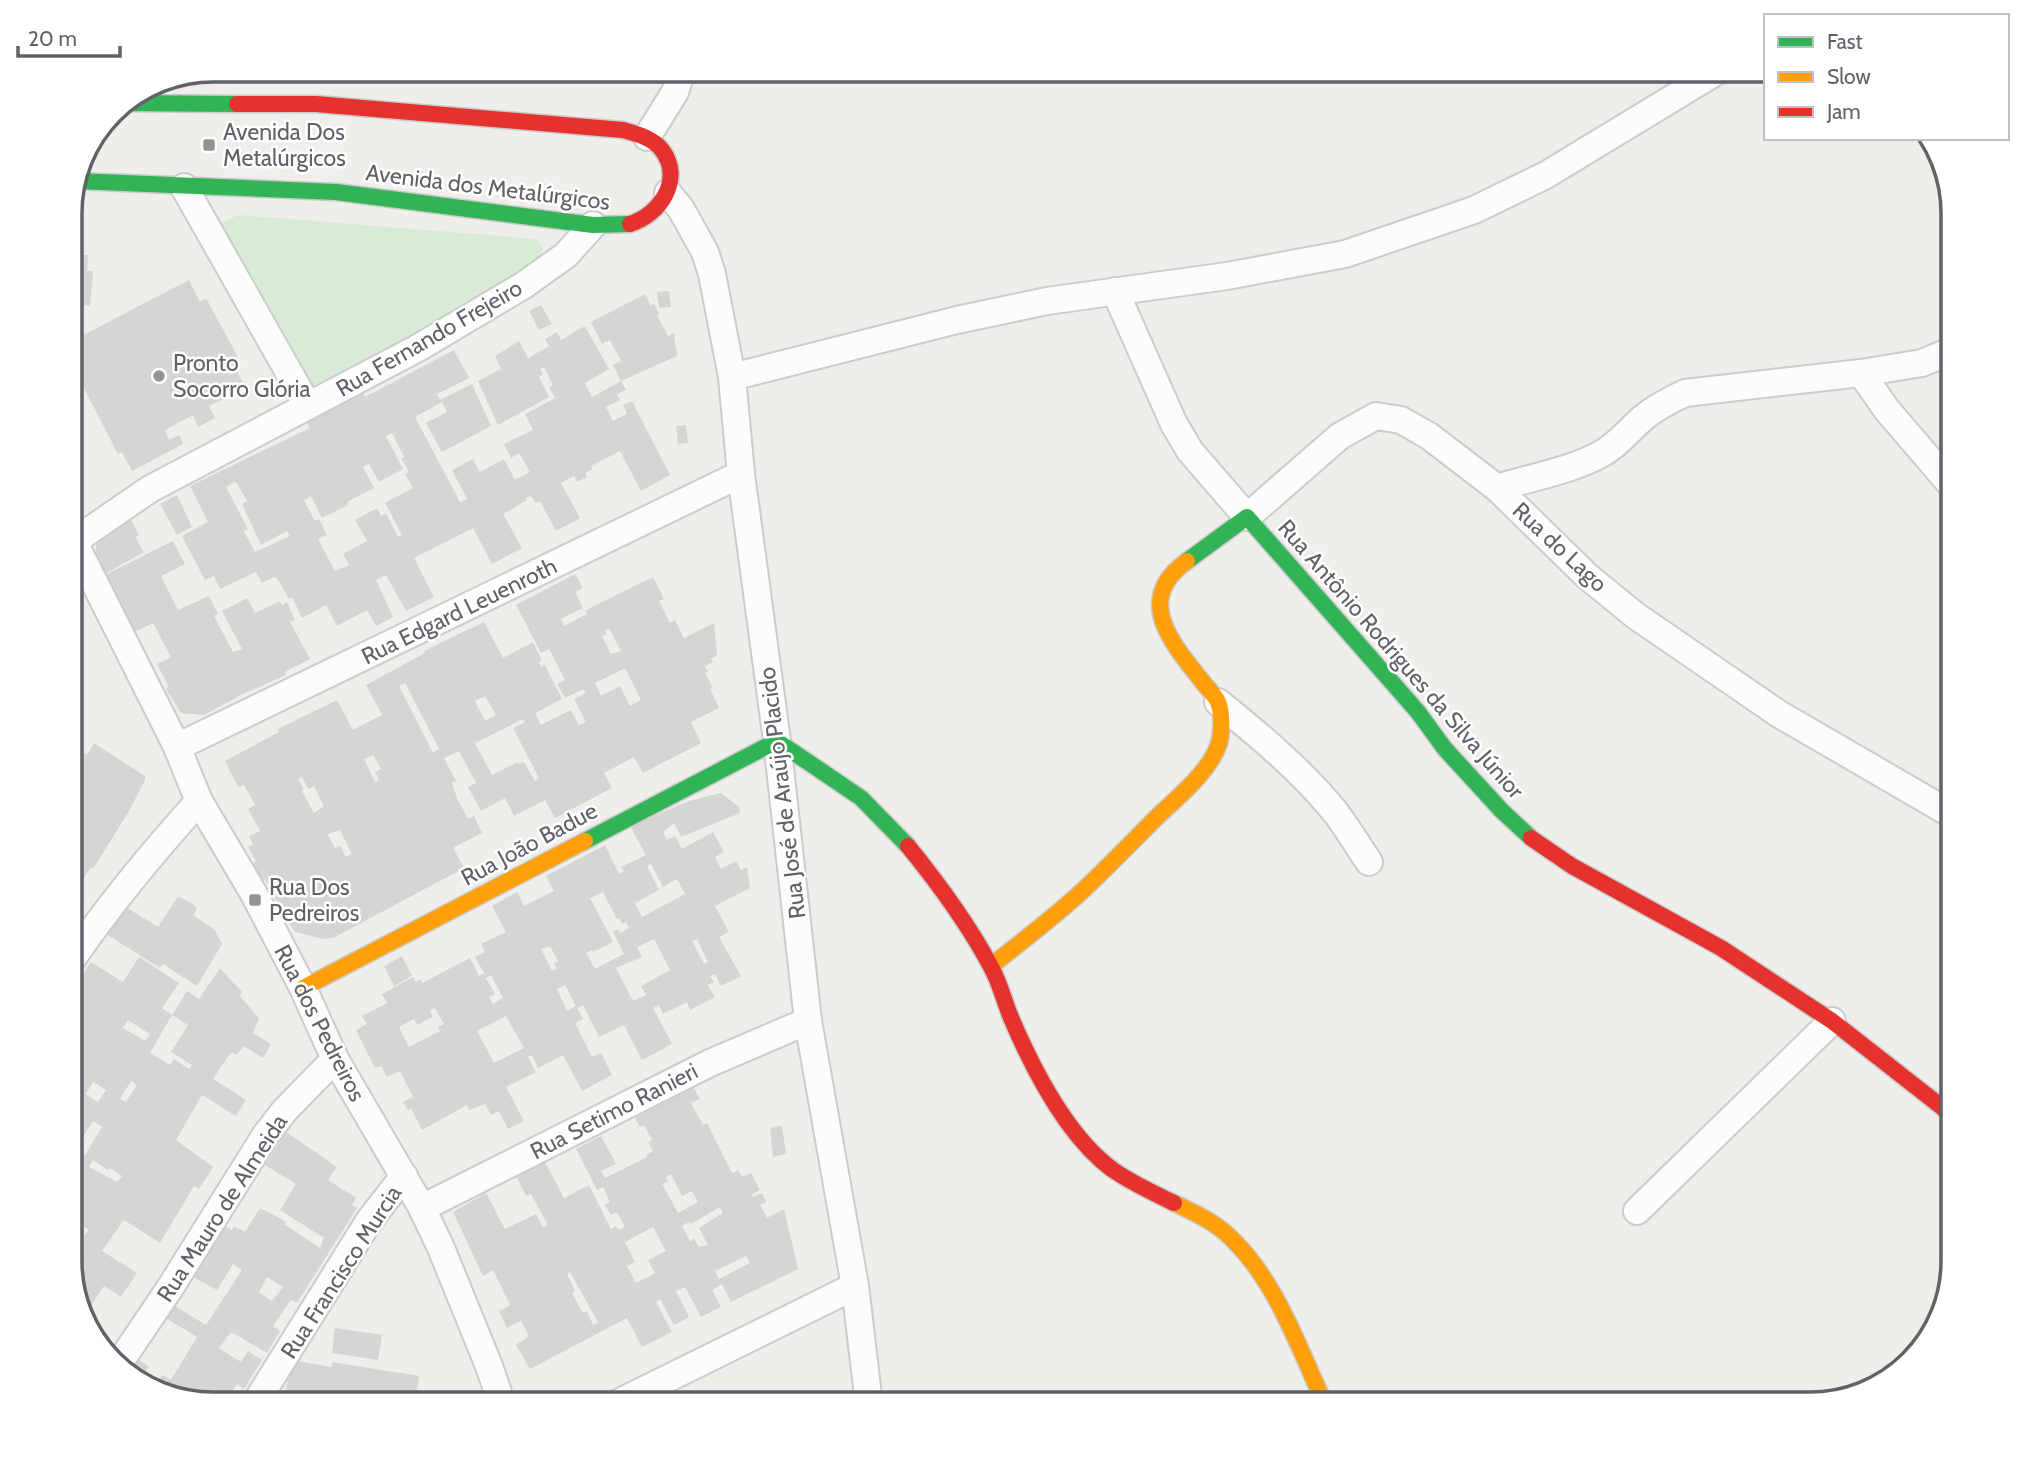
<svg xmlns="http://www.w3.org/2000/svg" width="2023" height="1474" font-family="Cabin,sans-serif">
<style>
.green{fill:#d8ebd6}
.building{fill:#d6d5d3;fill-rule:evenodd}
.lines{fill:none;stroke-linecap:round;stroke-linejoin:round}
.street-casing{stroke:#cbcccc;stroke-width:30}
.fast-casing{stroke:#cacacb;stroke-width:19}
.slow-casing{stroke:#cacacb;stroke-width:19}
.jam-casing{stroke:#cacacb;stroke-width:19}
.street{stroke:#fdfcfc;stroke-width:26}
.fast{stroke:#30b455;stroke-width:16}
.slow{stroke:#ff9f0a;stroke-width:16}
.jam{stroke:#e5322d;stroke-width:16}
.poi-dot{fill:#919496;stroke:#fff;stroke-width:2.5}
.labels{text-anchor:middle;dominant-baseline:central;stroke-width:5;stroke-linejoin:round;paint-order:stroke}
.poi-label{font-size:23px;fill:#5f6368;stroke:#fff;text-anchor:start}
.street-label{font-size:23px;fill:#5f6368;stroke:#fff}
.rim{fill:none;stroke:#5f6368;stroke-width:3.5}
</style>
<rect width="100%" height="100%" fill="#efeeea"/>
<path class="green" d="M238,215L537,239L543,248L538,266L312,397L223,232V222Z"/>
<g class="building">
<path d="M70,254L88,255L87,271H93L90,306L84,305L82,323L70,322Z"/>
<path d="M189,280L200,302L206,298L240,361L234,365L246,388L209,406L215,418L198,427L193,415L165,430L169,440L179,435L183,444L132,471L122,452L118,454L70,361V342Z"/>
<path d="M669,291L671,307L659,308L657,292Z"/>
<path d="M645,294L651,306L654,304L659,314L657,315L668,336L674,333L677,356L621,381L613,365L621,361L610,340L602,344L591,322Z"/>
<path d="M541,305L552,324L539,330L529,311Z"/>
<path d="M585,326L609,369L585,383L592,397L621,381L626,390L617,394L620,400L606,407L613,421L627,414L623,405L632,401L670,475L641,491L620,451L591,466L592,469L585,473L587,477L577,482L574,476L561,483L580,518L556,531L540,501L536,503L531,496L526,498L527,500L503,514L522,548L492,564L473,528L414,558L434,597L406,611L386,575L376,580L393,617L376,626L367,610L337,626L326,605L302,618L292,597L289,599L277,578L274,577L262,583L256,572L220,589L214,576L205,580L182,536L208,522L190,486L310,428L307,423L363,393L365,397L454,350L469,378L437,394L440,400L472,384L491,426L442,452L426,423L447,412L442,402L415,417L460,502L467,499L452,470L473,459L480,472L504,459L515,480L530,472L519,453L511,458L504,444L533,430L525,414L555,398L549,387L553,385L544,367L540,369L543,374L539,377L549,397L498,425L478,381L501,369L495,356L519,341L528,358L549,346L545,339L557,332L561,340ZM392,433L404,457L401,458L409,472L405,474L413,488L385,503L402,535L398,537L386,513L381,516L377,508L355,520L367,541L343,554L349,565L335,571L318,539L327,535L319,519L315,521L304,500L311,496L322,518L348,505L347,502L374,488L363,467L369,464L379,482L403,469L386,436ZM236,482L247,501L242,504L261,545L287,531L290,536L255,552L244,531L248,529L226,487Z"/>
<path d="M686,425L688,443L678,444L676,426Z"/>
<path d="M177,495L192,527L177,535L160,504Z"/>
<path d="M131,519L139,535L135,537L144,552L101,576L96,558V545L111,528Z"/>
<path d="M173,541L185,564L161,576L178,610L209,596L218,614L214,616L233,652L242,649L222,611L247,598L255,613L280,601L282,605L287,602L295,620L290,622L310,659L285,672L286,675L241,695L204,715L181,713L166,689L169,687L157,664L171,657L153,623L135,632L128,620L124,622L120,615L125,612L105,575Z"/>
<path d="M575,574L583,588L575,592L583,608L561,619L564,626L587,614L585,611L592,607L653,577L664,599L659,601L670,623L675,620L684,638L714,623L717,655L711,659L713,662L705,666L708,672L705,673L713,688L710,689L719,708L691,722L701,743L643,773L634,757L604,773L612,788L555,818L545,800L514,816L505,798L481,811L468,787L476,783L459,751L444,758L456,781L452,783L457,798L468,819L474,816L482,833L453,848L464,868L335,937L324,939L295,932L285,917L265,879L262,881L253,863L256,861L248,847L253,844L249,836L260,831L248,809L255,805L244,785L238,787L225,761L279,732L278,729L337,700L353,730L382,715L366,685L425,653L424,651L484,622L503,658L533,642L542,660L539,662L541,667L545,665L562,699L535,713L541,725L571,710L579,725L586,722L574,699L586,693L583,689L565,698L557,684L565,680L549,649L541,653L516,605ZM609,628L621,651L611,654L602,636L607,634L605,630ZM625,668L641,700L630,706L620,686L601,696L595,683ZM405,683L439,749L433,753L399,686ZM485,696L496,715L485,721L475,701ZM523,719L525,722L513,728L539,778L535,781L524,762L519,764L518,762L492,775L475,743ZM373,755L381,769L375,772L379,780L375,782L364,759ZM302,777L308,789L314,786L324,806L314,813L302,791L304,790L298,779ZM340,830L352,854L346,857L340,846L335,848L327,834Z"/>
<path d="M70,664L81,671L71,685L80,691L70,705Z"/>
<path d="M94,743L145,776V780L129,811L93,869L91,867L73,895L75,897L70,905V744L87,755Z"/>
<path d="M721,793L739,807L740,813L681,837L674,823L663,832L667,840L675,836L682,849L713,832L724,852L715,857L721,869L736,861L741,870L747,867L750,888L715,906L729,932L719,937L741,976L721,986L715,974L710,976L714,982L708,985L715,997L690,1010L687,1002L663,1014L659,1005L653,1008L672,1044L642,1060L624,1025L599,1037L583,1005L577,1008L565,985L557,989L567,1011L576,1006L583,1019L575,1023L592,1057L601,1053L612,1075L582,1091L563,1055L538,1068L532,1055L528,1057L536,1072L506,1087L524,1121L508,1129L499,1111L491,1115L485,1104L469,1110L467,1105L422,1130L411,1108L408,1110L403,1102L413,1097L400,1071L387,1077L381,1066L375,1068L356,1030L367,1024L362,1016L387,1003L382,994L413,977L416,982L420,979L422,983L470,958L479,976L484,973L475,957L485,952L481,944L506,932L492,906L517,892L524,906L554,891L546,876L605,845L619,874L624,871L621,867L646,855L630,826L689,801ZM651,864L663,887L677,879L685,894L642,917L635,903L659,890L647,866ZM603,892L617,919L619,918L622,924L626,922L629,928L620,933L618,929L613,932L624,954L595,969L586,953L592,950L593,952L613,942L590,898ZM654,939L670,970L641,986L646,995L633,1001L616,968L642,957L637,947ZM697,939L708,962L704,964L692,941ZM550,946L558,961L554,963L557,969L552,971L541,949ZM491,975L503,998L493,1004L489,997L495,994L486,978ZM435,1008L444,1024L438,1027L440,1031L409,1047L399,1027L414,1019L417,1025L433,1017L430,1010ZM506,1016L524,1048L494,1063L477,1031Z"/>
<path d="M178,896L194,905L197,909L193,915L214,929L222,944L197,986L163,964L160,968L106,934L124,906L158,927Z"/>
<path d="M402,956L412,976L394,986L384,966Z"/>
<path d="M139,957L179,983L162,1008L172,1015L187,991L199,999L220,968L242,992L240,996L259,1018L253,1033L271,1044L263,1058L244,1046L236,1055L231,1052L213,1079L246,1100L236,1116L202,1095L176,1140L213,1167L199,1189L194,1186L160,1243L124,1220L102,1251L137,1273L121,1297L104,1286L88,1310L80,1304L70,1270V1230L82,1237L89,1230L70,1218V1146L85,1155L102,1127L93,1121L80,1142L77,1141L76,1143L70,1139V995L91,962L123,982ZM172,1015L188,1025L171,1052L192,1065L189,1069L174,1059L170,1065L150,1053ZM128,1020L150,1034L145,1041L123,1028ZM131,1081L137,1085L126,1102L120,1099ZM93,1082L106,1090L98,1102L86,1094ZM93,1160L108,1170L110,1168L122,1176L121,1178L117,1182L89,1167Z"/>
<path d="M693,1087L700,1099L691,1103L703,1125L707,1123L732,1173L738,1170L742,1177L751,1173L760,1190L751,1195L752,1197L762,1193L766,1202L760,1205L767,1218L784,1209L798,1269L731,1302L722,1284L712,1290L721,1307L701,1317L685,1287L676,1291L689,1317L674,1325L660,1299L656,1302L672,1332L642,1347L627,1318L530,1369L516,1345L529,1336L521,1321L507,1328L499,1311L510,1305L493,1270L483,1276L453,1212L486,1193L505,1229L536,1214L543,1228L548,1225L531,1194L526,1196L516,1176L544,1160L564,1198L589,1185L611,1229L616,1226L619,1230L625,1227L617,1212L611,1215L605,1205L610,1202L603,1187L597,1190L576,1149L601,1136L616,1164L601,1171L605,1178L647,1157L646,1155L653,1151L648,1142L652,1140L644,1125L640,1127L635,1118ZM671,1174L682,1196L692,1191L698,1202L678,1213L662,1184L668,1181L666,1177ZM720,1207L723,1213L699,1228L708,1245L699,1247L694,1239L690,1241L682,1226L689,1222L691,1224ZM653,1227L666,1251L648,1260L655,1273L636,1283L627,1266L635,1262L625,1242ZM746,1256L750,1263L719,1279L715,1271ZM570,1272L598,1322L593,1325L587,1311L583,1313L572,1293L575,1290L567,1274Z"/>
<path d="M782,1126L786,1154L773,1157L770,1128Z"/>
<path d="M286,1132L337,1167L328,1180L356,1198L352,1205L357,1208L297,1303L291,1300L273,1326L280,1331L267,1353L231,1332L219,1348L241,1362L248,1351L262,1360L244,1389L237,1384L224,1404H214L193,1391L188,1396L129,1376L139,1360L149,1367L143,1374L157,1383L162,1375L171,1380L197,1337L166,1318L175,1306L206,1325L242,1270L233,1264L217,1290L193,1277L225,1226L232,1230L234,1226L245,1232L260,1208L283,1220L286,1222L284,1224L320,1248L324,1238L280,1210L296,1184L265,1165ZM267,1277L283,1287L272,1301L259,1292Z"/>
<path d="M335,1328L382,1335L378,1360L332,1353Z"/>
<path d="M291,1360L332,1367V1362L419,1376L415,1404H278L279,1398H285Z"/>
</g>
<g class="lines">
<g class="street-casing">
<g id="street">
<path d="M647,137L675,92L682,70"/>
<path d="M184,187L308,406"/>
<path d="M668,193L681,209L705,252L712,274L732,377L741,474L777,741L808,1021L855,1286L869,1404"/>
<path d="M1115,291L1174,424L1190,451L1247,517L1340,436L1376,416L1401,420L1429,436L1497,488L1587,576L1636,616L1779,714L1953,815"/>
<path d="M1861,373L1922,363L1953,350"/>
<path d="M732,377L957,320L1047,301L1227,276L1345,254L1474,210L1546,175L1719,70"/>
<path d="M1497,488C1529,478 1573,470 1601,454C1618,445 1629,430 1643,418C1656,407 1670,400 1685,393L1861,373L1887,410L1953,487"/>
<path d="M70,534L177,747L199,801L254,894L303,988L335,1059L422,1208L441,1248L489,1366L502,1404"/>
<path d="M70,544L150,489L418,348L524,285L566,255L593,225"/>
<path d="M1218,702C1260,736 1302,771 1336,813C1348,829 1358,846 1369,862"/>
<path d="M177,747L741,474"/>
<path d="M70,962C109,905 152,853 199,801"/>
<path d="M422,1208L710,1063L808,1021"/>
<path d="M1637,1211L1832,1021"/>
<path d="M118,1365L170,1288L265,1136L285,1110L335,1059"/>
<path d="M255,1404L369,1221L404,1176"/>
<path d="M616,1404L855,1286"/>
</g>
</g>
<g class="fast-casing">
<g id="fast">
<path d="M122,103L237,104"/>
<path d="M76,181L336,192L593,225L630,224"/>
<path d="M1187,561L1247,517L1418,712L1445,749L1502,811L1531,838"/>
<path d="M585,841L777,741L861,798L908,846"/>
</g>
</g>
<g class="slow-casing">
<g id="slow">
<path d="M991,966C1020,943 1050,920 1078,895C1105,870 1131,843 1157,817C1177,798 1215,767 1220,739C1222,729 1222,712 1218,702C1215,695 1207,688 1202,681C1172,643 1133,600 1187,561"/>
<path d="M303,988L585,841"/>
<path d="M1174,1203C1195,1213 1217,1223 1233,1240C1277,1283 1299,1349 1325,1404"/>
</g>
</g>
<g class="jam-casing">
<g id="jam">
<path d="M237,104H316L623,130C637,134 653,138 662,150C684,179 660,215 630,224"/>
<path d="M1531,838L1572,866L1721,948L1832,1021L1943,1108L1953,1119"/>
<path d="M908,846C938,883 967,922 990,965C1000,982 1004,1002 1012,1020C1033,1069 1068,1137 1113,1170C1132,1183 1153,1193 1174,1203"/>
</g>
</g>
<use href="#street" class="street"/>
<use href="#fast" class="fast"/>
<use href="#slow" class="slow"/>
<use href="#jam" class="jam"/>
</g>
<g class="poi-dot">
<rect x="202" y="138" width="14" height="14" rx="3.5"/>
<circle cx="159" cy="376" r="7"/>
<rect x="248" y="893" width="14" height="14" rx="3.5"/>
</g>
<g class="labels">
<g class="poi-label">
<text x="223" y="132">Avenida Dos<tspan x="223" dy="26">Metalúrgicos</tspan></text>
<text x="173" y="363">Pronto<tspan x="173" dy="26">Socorro Glória</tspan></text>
<text x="269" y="887">Rua Dos<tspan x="269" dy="26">Pedreiros</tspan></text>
</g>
<g class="street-label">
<text transform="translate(488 187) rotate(7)">Avenida dos Metalúrgicos</text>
<text transform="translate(429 338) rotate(-30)">Rua Fernando Frejeiro</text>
<text transform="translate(1560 547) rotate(43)">Rua do Lago</text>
<text transform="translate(459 611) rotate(-26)">Rua Edgard Leuenroth</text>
<text transform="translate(1401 659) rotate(49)">Rua Antônio Rodrigues da Silva Júnior</text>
<text transform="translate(782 793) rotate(-97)">Rua José de Araújo Placido</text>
<text transform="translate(529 844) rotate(-28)">Rua João Badue</text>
<text transform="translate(320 1023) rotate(63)">Rua dos Pedreiros</text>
<text transform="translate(614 1111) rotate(-27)">Rua Setimo Ranieri</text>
<text transform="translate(222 1208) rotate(-57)">Rua Mauro de Almeida</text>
<text transform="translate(341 1272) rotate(-57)">Rua Francisco Murcia</text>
</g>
</g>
<path d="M0 0H2023V1474H0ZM213 82H1810A131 131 0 0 1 1941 213V1261A131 131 0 0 1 1810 1392H213A131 131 0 0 1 82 1261V213A131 131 0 0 1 213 82Z" fill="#fff" fill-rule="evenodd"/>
<path class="rim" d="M213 82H1810A131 131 0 0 1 1941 213V1261A131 131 0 0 1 1810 1392H213A131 131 0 0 1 82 1261V213A131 131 0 0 1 213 82Z"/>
<rect x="1764" y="14" width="245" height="126" fill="#ffffff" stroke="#bfc1c3" stroke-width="2"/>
<rect x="1778" y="37" width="35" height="10" fill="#30b455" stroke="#bfc1c3" stroke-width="2"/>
<text x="1827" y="49" font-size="21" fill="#5f6368">Fast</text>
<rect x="1778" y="72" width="35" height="10" fill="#ff9f0a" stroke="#bfc1c3" stroke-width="2"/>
<text x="1827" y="84" font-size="21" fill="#5f6368">Slow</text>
<rect x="1778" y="107" width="35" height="10" fill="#e5322d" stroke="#bfc1c3" stroke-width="2"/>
<text x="1827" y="119" font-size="21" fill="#5f6368">Jam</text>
<path d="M18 46v10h102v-10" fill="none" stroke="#5f6368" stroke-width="3.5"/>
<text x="28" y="46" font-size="21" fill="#5f6368" stroke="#ffffff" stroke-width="5" paint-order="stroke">20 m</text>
</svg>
